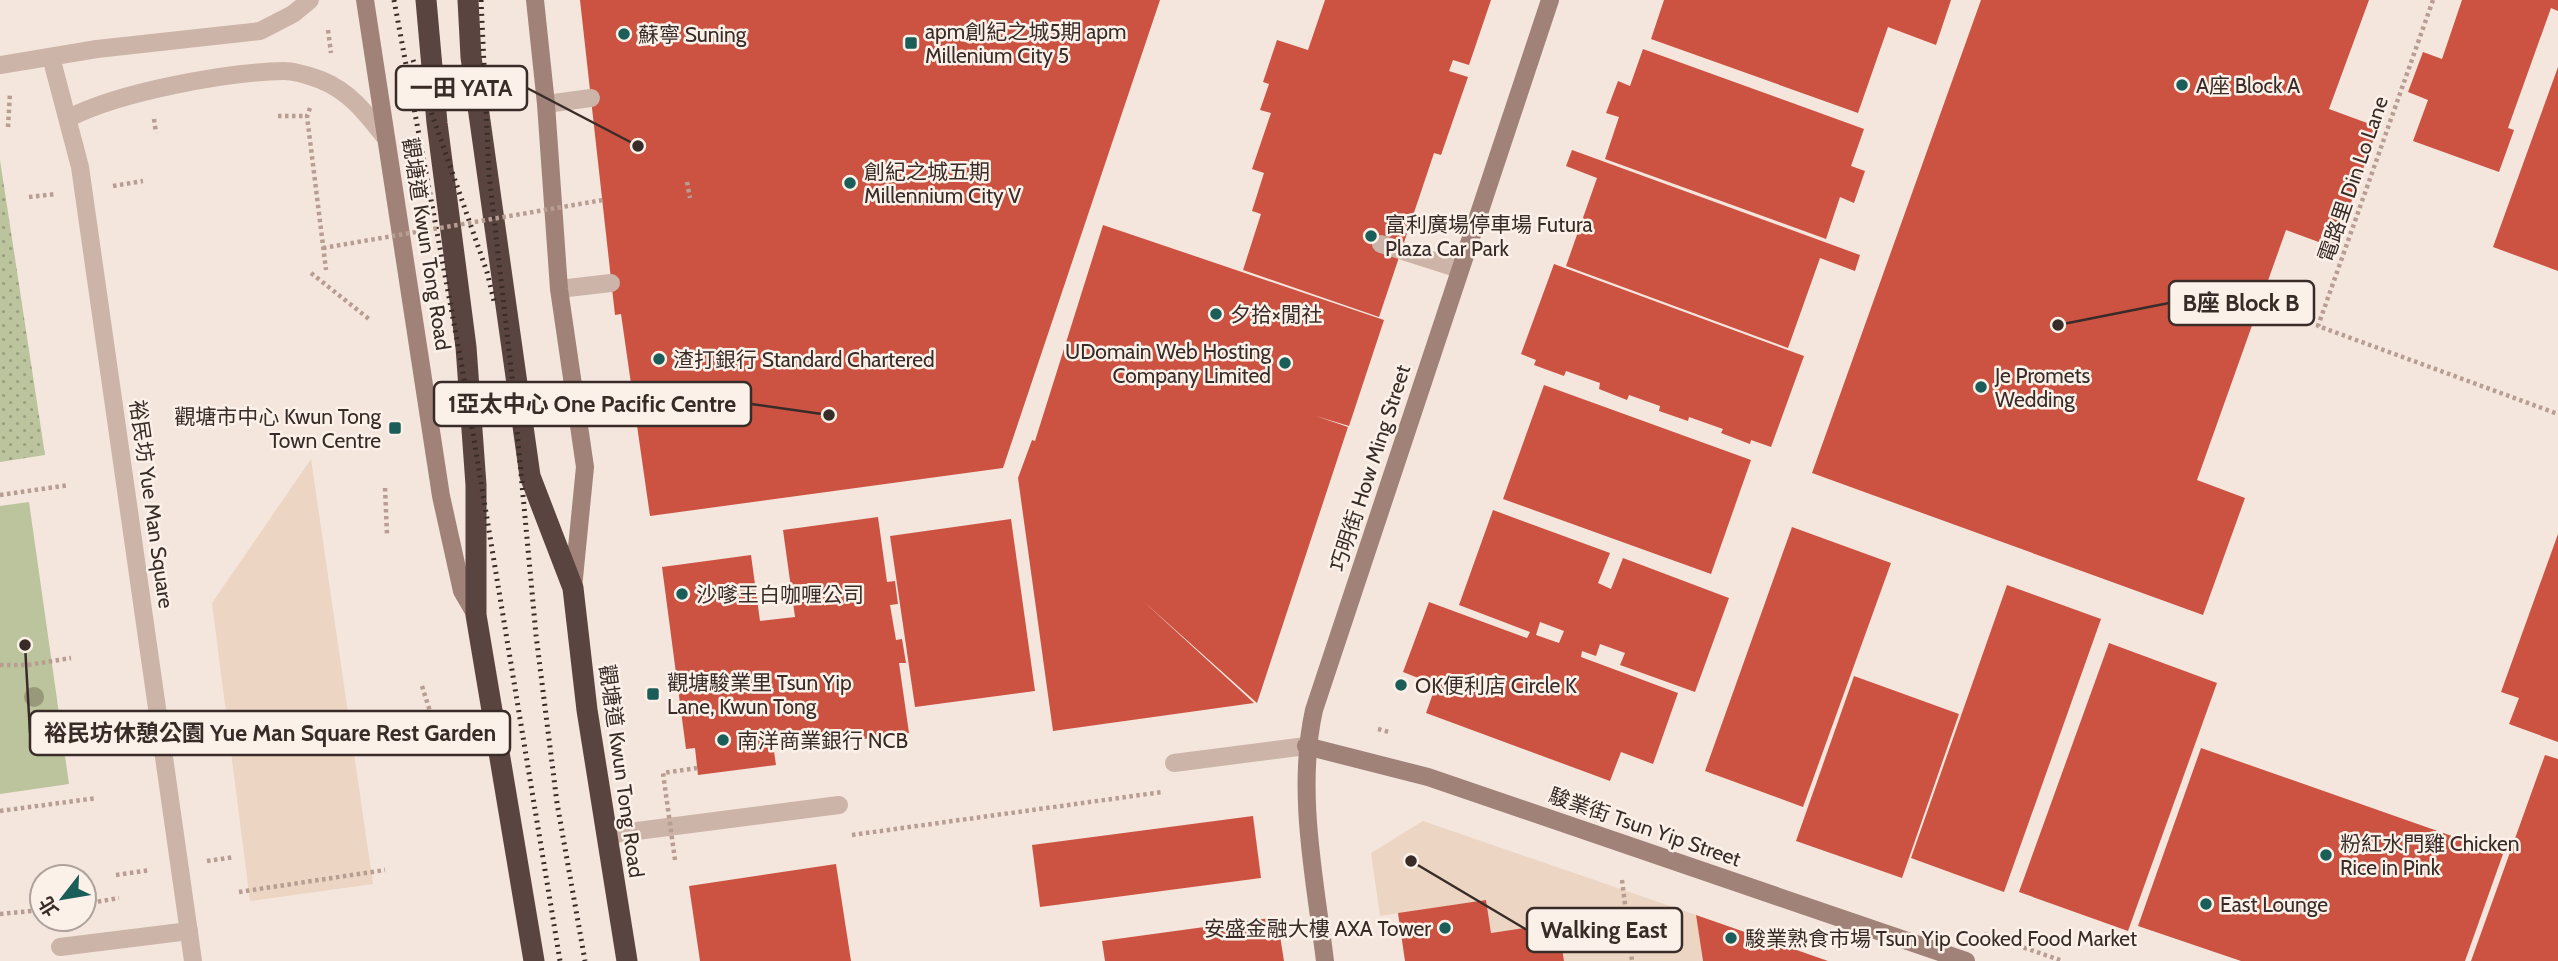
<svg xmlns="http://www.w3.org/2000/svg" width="2558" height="961" font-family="Cabin,'Noto Sans TC',sans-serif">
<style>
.green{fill:#bbc49c}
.park{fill:url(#park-dots)}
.plaza{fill:#ecd5c3}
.building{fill:#cc5342;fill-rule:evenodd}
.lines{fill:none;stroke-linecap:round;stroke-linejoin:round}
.path{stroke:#b89e92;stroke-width:4.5;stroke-dasharray:3.5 3.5;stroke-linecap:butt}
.lane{stroke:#ccb4a8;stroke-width:18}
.street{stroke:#ccb4a8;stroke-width:18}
.secondary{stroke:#a08279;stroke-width:18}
.highway{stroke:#5a443f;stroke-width:21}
.rail{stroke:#392c28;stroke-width:5;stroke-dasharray:2 5;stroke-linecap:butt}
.path-bridge{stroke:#b89e92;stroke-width:4.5;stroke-dasharray:3.5 3.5;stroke-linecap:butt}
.tree{fill:#98987b}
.poi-dot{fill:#1b5d59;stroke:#fbf1e9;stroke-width:2.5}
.labels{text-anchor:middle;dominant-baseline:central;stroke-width:5;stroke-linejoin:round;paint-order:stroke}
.poi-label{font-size:21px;fill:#392c28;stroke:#fbf1e9;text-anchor:start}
.street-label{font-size:21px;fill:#392c28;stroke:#fbf1e9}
.leader{fill:none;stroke:#392c28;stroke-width:2.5}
.callout-dot{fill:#392c28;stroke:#fbf1e9;stroke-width:2.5}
.callout{fill:#fbf1e9;stroke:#392c28;stroke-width:2.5}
.callout-label{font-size:23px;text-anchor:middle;font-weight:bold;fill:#392c28}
</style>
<defs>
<pattern id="park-dots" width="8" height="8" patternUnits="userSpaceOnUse" patternTransform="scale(1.75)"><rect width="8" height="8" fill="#bbc49c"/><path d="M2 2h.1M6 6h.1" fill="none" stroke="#999f7f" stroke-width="1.8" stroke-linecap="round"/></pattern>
</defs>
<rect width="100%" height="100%" fill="#f4e6dd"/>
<path class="green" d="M29,502L69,784L0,794V506Z"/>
<path class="park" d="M0,160L45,455L0,462Z"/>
<g class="plaza">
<path d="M311,459L373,884L250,901L212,603Z"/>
<path d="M1423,821L1696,915L1703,961H1564L1558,923L1491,933L1486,900L1380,916L1371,853Z"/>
</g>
<g class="building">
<path d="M580,0H1160L1003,468L650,516L621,314L615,315Z"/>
<path d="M1325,0H1491L1469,65L1453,60L1449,71L1468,77L1441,155L1434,153L1379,317L1243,270L1261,214L1252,211L1264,173L1252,169L1271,113L1260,110L1269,84L1263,82L1277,40L1308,50Z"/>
<path d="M1664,0H1951L1936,45L1888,27L1858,113L1651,39Z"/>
<path d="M1981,0H2369L2329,109L2378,127L2335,248L2286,230L2197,480L2245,498L2203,615L1812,473Z"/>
<path d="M2462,0H2558V11L2551,8L2508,128L2514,130L2499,172L2413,141L2428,100L2408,92L2423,52L2442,59Z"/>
<path d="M1643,49L1864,129L1851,166L1865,171L1854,203L1840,197L1826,239L1605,159L1619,117L1606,113L1618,81L1630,86Z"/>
<path d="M2558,67V271L2493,247Z"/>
<path d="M1572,150L1860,255L1855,271L1820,258L1788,348L1566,266L1597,178L1566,166Z"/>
<path d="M1103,225L1384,320L1349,426L1316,416L1348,427L1257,703L1143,601L1254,703L1053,731L1018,478L1032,440L1035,441Z"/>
<path d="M1554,264L1804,356L1771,447L1751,440L1750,444L1721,433L1723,429L1689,417L1688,421L1659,411L1660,406L1629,395L1627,400L1599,389L1600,383L1566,371L1564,376L1534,365L1536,360L1521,354Z"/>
<path d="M1544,385L1751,460L1711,574L1503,499Z"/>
<path d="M1493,510L1610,553L1598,583L1611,589L1623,558L1729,598L1695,692L1620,665L1625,653L1600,644L1596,656L1582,651L1581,657L1678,693L1653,764L1621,752L1610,781L1426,713L1436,685L1403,672L1429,602L1527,638L1530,632L1459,605ZM1540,622L1564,631L1559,643L1536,635Z"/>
<path d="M878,517L887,582L895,581L898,604L890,605L896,640L902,639L906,663H899L909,733L813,746L812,733L772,738L776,765L698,775L695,748L686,749L662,567L751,555L760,621L795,617L783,530Z"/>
<path d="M1011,519L1035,691L915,707L890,536Z"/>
<path d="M1792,527L1891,563L1803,807L1705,771Z"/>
<path d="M2558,534V742L2509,724L2519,698L2501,692Z"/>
<path d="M2007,585L2101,619L2004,892L1911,858Z"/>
<path d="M2109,643L2217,683L2128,931L2019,892Z"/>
<path d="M1854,676L1959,714L1902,878L1796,841Z"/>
<path d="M2201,748L2503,854L2465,961H2241L2138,926Z"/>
<path d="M2545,755L2558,759V961H2471Z"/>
<path d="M1253,816L1261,878L1040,907L1032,845Z"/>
<path d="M836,864L851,961H700L689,886Z"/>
<path d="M1486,900L1491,933L1558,923L1564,961H1405L1398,913Z"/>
<path d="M1696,915L1828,961H1703Z"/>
<path d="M1277,917L1284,961H1105L1102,941Z"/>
</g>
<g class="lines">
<g class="path">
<path d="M2433,0L2318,326L2558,414"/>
<path d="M328,30L331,53"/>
<path d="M310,108L307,116L326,270"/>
<path d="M278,116H307"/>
<path d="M154,119L156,133"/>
<path d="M8,127L10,93"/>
<path d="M687,182L690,198"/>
<path d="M113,186L143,181"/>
<path d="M29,197L56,194"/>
<path d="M311,273L369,319"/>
<path d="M385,488L387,534"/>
<path d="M0,495L69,485"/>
<path d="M0,665H28L71,658"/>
<path d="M422,686L435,727"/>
<path d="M1378,729L1389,732"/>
<path d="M0,811L97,798"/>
<path d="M852,835L1162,792"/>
<path d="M207,861L234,857"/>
<path d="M116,875L150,870"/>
<path d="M1622,880L1632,961"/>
<path d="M239,892L385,870"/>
<path d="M84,904L119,898"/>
<path d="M0,914L42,910"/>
<path d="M1984,934L2063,961"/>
</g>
<g class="lane">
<path d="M51,57L80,167L193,961"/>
<path d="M0,65L97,49L260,31L293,14L310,0"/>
<path d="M546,104L591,98"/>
<path d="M69,118C119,92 227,72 284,71C295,71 310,76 321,80C349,91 366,113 384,136"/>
<path d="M1381,244L1459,269"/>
<path d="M559,289L611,283"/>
<path d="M60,947L189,931"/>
</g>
<g class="street">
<path d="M1174,763L1306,746"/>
<path d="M606,835L839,805"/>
</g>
<g class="secondary">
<path d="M365,0L441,496L462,591L476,615"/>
<path d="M535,0L546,104L559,289L585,467L573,588"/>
<path d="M1306,746L1428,777L1966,961"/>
<path d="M1325,961C1315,880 1296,791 1314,710L1550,0"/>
</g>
<g class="highway">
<path d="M426,0L437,123L466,347L476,485V615L534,961"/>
<path d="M468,0L471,57L530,476L573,588L587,710L627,961"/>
</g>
<g class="rail">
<path d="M394,0L462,367L560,961"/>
<path d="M481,0L489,174L512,377L536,635L557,803L585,961"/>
<path d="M413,60L487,272L495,305"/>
</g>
<g class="path-bridge">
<path d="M323,248L603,200"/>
<path d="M675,860L663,773L697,768"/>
</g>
</g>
<circle class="tree" cx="34" cy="697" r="10"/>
<g class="poi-dot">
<circle cx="624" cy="34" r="7"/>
<rect x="904" y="36" width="14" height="14" rx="3.5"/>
<circle cx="2182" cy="85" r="7"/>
<circle cx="850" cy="183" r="7"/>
<circle cx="1371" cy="236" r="7"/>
<circle cx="1216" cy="314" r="7"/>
<circle cx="659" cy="359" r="7"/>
<circle cx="1285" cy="363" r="7"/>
<circle cx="1981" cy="387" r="7"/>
<rect x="388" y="421" width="14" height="14" rx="3.5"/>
<circle cx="682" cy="594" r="7"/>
<circle cx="1401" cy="685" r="7"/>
<rect x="646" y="687" width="14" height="14" rx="3.5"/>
<circle cx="723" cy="740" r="7"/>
<circle cx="2326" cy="855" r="7"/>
<circle cx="2206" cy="904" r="7"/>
<circle cx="1445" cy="928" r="7"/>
<circle cx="1731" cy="938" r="7"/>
</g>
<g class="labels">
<g class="poi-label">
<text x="925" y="31">apm創紀之城5期 apm<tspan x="925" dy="24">Millenium City 5</tspan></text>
<text x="638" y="34">蘇寧 Suning</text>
<text x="2196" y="85">A座 Block A</text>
<text x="864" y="171">創紀之城五期<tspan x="864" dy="24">Millennium City V</tspan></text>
<text x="1385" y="224">富利廣場停車場 Futura<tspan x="1385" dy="24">Plaza Car Park</tspan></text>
<text x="1230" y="314">夕拾×閒社</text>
<text x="1271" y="351" text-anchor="end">UDomain Web Hosting<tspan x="1271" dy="24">Company Limited</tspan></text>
<text x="673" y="359">渣打銀行 Standard Chartered</text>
<text x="1995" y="375">Je Promets<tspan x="1995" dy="24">Wedding</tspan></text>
<text x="381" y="416" text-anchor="end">觀塘市中心 Kwun Tong<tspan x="381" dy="24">Town Centre</tspan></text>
<text x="696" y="594">沙嗲王白咖喱公司</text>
<text x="667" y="682">觀塘駿業里 Tsun Yip<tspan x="667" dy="24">Lane, Kwun Tong</tspan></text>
<text x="1415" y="685">OK便利店 Circle K</text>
<text x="737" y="740">南洋商業銀行 NCB</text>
<text x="2340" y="843">粉紅水門雞 Chicken<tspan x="2340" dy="24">Rice in Pink</tspan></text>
<text x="2220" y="904">East Lounge</text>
<text x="1431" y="928" text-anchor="end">安盛金融大樓 AXA Tower</text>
<text x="1745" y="938">駿業熟食市場 Tsun Yip Cooked Food Market</text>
</g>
<g class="street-label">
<text transform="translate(2353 179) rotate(-71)">電路里 Din Lo Lane</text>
<text transform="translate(427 244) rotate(81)">觀塘道 Kwun Tong Road</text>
<text transform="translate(1370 468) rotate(-72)">巧明街 How Ming Street</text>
<text transform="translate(152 504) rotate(82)">裕民坊 Yue Man Square</text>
<text transform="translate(622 771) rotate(82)">觀塘道 Kwun Tong Road</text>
<text transform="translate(1645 827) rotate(19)">駿業街 Tsun Yip Street</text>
</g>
</g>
<path class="leader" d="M638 146L527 88M2058 325L2169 303M829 415L751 404M25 645L30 733M1411 861L1527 930"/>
<g class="callout-dot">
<circle cx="638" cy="146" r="7"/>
<circle cx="2058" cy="325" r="7"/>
<circle cx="829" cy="415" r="7"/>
<circle cx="25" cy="645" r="7"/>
<circle cx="1411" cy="861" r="7"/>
</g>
<g class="callout">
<rect x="396" y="66" width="131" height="44" rx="7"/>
<rect x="2169" y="281" width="145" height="44" rx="7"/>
<rect x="434" y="382" width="317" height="44" rx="7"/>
<rect x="30" y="711" width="480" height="44" rx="7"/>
<rect x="1527" y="908" width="155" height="44" rx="7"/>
</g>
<g class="callout-label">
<text x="461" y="96">一田 YATA</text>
<text x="2241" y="311">B座 Block B</text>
<text x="592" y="412">1亞太中心 One Pacific Centre</text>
<text x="270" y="741">裕民坊休憩公園 Yue Man Square Rest Garden</text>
<text x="1604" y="938">Walking East</text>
</g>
<g transform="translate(63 898) rotate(239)"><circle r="33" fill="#fbf1e9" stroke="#ada29c" stroke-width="2"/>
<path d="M0-5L12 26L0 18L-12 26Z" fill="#1b5d59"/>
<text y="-10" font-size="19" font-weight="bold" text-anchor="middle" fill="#392c28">北</text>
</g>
</svg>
